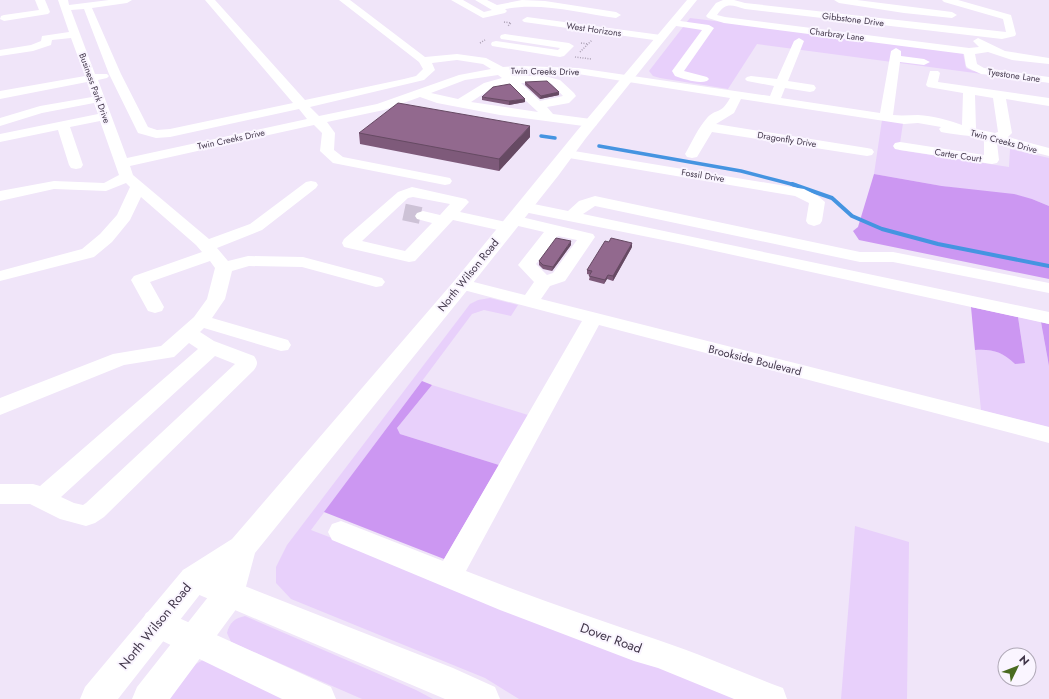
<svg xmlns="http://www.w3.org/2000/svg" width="1049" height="699" font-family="Jost,sans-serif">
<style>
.green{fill:#e8d0fb}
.forest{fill:#cc97f2}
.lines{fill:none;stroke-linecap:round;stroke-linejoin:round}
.stream-far1{stroke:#4594e1;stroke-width:3.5}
.stream{stroke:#4594e1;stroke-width:4}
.minor-tunnel{stroke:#cdc2d6;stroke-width:17;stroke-dasharray:17 8;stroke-linecap:butt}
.path{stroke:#ada2b6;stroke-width:1.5;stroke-dasharray:1 1.5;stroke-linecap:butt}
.minor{fill:#fff;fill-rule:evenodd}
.major{fill:#fff;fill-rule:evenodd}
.highway{fill:#fff;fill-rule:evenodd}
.wall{fill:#7e5a7a}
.shaded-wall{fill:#664a63}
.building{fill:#92698e;stroke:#664a63}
.labels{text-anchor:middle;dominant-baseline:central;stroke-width:4;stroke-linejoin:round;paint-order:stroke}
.far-street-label{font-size:9px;fill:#41364a;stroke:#faf5ff}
.street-label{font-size:11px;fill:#41364a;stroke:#faf5ff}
.near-street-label{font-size:13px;fill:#41364a;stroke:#faf5ff}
</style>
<rect width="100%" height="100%" fill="#f0e5f9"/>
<g class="green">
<path d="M690,18L959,51L963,53L966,68L973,71L1049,81V83L757,44L728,89L660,78L653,76L649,71Z"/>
<path d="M882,120L903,123L899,150L1009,167L1010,149L1049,158V206L1032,199L942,186L874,174Z"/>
<path d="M490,298L518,305L511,316L484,310L472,314L311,530L749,699H519L485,678L291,599L276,583V567L287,545L470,304L478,300Z"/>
<path d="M1018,317L1041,322L1049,366V427L981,410L975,350C993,349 1002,352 1015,364L1025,362Z"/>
<path d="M432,385L528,415L499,465L400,434L397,428Z"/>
<path d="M855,526L909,542L907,699H841Z"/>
<path d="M245,616L416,690L433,699H362L231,642L227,633C229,623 235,618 245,616Z"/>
<path d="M203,660L291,699H169L196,664Z"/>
</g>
<g class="forest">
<path d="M874,174L942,186L1014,194L1032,199L1049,206V279L859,240L853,231L858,227Z"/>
<path d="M971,307L1018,317L1025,363L1015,364C1002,352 993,349 975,350Z"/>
<path d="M1041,322L1049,324V366Z"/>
<path d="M422,381L432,385L397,428L400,434L499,465L444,559L324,512Z"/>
</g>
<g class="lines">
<g class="stream-far1">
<path d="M541,136L555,138"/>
<path d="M599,146L741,171L795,185"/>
</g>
<path class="stream" d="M792,184L832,198L852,216L882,229L938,244L1049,266"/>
<path class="minor-tunnel" d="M404,212L423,216"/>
<g class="path">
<path d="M504,22L511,23L508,26"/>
<path d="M480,43L485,40"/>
<path d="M581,43L588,44"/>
<path d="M580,52L592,40"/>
<path d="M575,57L591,59"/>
</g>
<g class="minor">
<path d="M35,0H45L50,12L48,14L4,21L0,19L1,16L4,15L39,10Z"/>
<path d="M58,0H68L69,5L109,0H132L127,3L92,8L121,74L148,127L157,130L170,129L293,103L205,0H215L305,100L404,79L416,76L423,69L419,62L339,0H350L425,57L457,54L486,58L503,67L521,66L578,68L770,96L774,86L747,81L745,79L747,77L751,76L777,79L794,41L799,38L804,41L788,81L814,85L816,88L814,91L810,92L785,88L781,98L880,113L891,51L896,48L901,51V56L924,59L930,62L924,65L900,62L893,115C902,116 910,115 918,115C933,116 949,120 962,125L963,93L928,87L926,85L930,71H938L940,73L938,82L1049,98V106L1006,99L1012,133L1008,137L1049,148V156L997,143L999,160L997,163L992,164L900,150L895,149L893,146L895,143L900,142L984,155V139C970,135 955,135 941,132L939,129L941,127L918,123L904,124L741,99L734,113L716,124L867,148L872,149L874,152L872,155L867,156L712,132L697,157L692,158L687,157L685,154C692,142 698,128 707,118C716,108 721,115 730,98L578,74L521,72L510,73L514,76H544L560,80L574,93L576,96L569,103L547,107L553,114L591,119L596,120L597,123L596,126L591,127L500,115L437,103L420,97L384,110L327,122L335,133L334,150L343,157L450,178L452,181L450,184L445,185L333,163L320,151L322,133L314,125L130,166L133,175L209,239L250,224L306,182L311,181L316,182L318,185L316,188L262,230L217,248L228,261L248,256L303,257L382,278L385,282L382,286L376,287L302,267L249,266L232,271L225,299L212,318L288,340L291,345L288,350L281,351L204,328L200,332L214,341L254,356C258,362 258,364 254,370L104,517L95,523L86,526L60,519L30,504H0V484H33L40,486L198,349L189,343L174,357L124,365L0,415V398L113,354L161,346L194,317L207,299L215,268L210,261L150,282L164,307L162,311L155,313L148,311L131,280L134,276L202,252L196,245L141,197L130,220L112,242L94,257L0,281V271L82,249L100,234L117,215L130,187L126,183L106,191L54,189L0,201V191L54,181L104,183L119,175L100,121L70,127L83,165L81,168L76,169L71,168L69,165L58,130L0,142V134L98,114L94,103L42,113L0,126V118L40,106L92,97L87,82L0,99V91L85,76L71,38L52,40L51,45L33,51L0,56V50L31,45L41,41L42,36L69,32ZM84,9L109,74L138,133L156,138L170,137L299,109L307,119L127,158L98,80L107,78L109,76L107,74H95L71,10ZM457,60L483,64L491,69L459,75L377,104L319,116L310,107L424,80L435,70L432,63ZM498,75L502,78L484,83L458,99L431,93L465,80ZM544,82L552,84L563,96L540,101L521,83ZM508,84L538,112L471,102L492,88ZM975,95L993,98L998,132L995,133L976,129ZM215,356L235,364L86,503L83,505L74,503L61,497Z"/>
<path d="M451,0H463L484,12L492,10L475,0H487L497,5L522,0L545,1L616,12L621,15L616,18C580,13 541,2 505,9L507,11L505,13L483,18Z"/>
<path d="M723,0H734L745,3L1006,32L1003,19L944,2L942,0H958L1011,15L1016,34L1015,36L1002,39L745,9C731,5 726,2 717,15L725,17L969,48L979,47L973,41L978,38L1005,51L1049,58V64L1012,60L988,52L975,54L977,64L984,68L1049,77V83L981,74L968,68L966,66L964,54L724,23L708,18L706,16L716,3Z"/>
<path d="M834,0H857L952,12L957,15L952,18L904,13L839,3Z"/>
<path d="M527,17L661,35L666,38L661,41L524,22L522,20Z"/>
<path d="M673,20L709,25L714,28L684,71L707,77L709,79L707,81C698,84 684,79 675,76L672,71L702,30L670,25L668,23Z"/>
<path d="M505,34L569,43L574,46L564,56L560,57L492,46L491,44L492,42L496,41L558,50L560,48L501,39L500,37L501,35Z"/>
<path d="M568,150L804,189L818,196L825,202L822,221L820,224L814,226L808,224L806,221L809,203L795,196L563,157L561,154L563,151Z"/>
<path d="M412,187L466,199L469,202L460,212L506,222L505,220L507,217L513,215L593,234L595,237L565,281L550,286L541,299L1049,427V443L599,325L466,571C529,596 594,618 658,640C697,653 734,669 772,684L783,688L787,699H734L658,668L634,661L500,610L332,540L328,532L332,524L341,521L443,561L582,321L456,288L453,284L456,280L462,279L525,295L534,282L518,265L544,232L514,225L515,227L513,230L507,232L453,220L415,261L409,262L344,247L342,243L344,239L398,192ZM413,197L450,204L440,215L423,211L417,213L415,216L417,219L432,223L405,251L362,241L408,198ZM558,236L577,240L553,273L547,275L536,264Z"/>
<path d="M595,196L860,252H893L1049,283V293L893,262H860L595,206L583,214L1049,312V324L683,244L524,212L518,210L516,207L518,204L524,202L568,211L579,201Z"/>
</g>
<path class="major" d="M687,0H697L586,138L558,176L469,288L255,553L244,594L240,604L170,699H132L137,687L216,587L218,579L205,588L118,699H80L85,687L183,570L232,539L455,280L576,132Z"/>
<g class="highway">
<path d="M194,566L453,668L495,687L500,699H445L183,588L179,579L183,570Z"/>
<path d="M157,608L331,687L336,699H282L146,633L141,623L146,613Z"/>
</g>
</g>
<g class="wall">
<path d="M525,82L559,95L540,99L525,85Z"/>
<path d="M482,97L525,102L509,105L482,100Z"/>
<path d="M359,133L530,137L499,171L360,144Z"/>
<path d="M571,245L552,271L543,269L539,265V261Z"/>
<path d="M632,247L613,281L607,279L604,284L589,280L590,275L587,274V270Z"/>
</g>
<g class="shaded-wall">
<path d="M559,92V95L540,99L541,96Z"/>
<path d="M525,99V102L509,105V101Z"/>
<path d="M530,126V137L499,171V159Z"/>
<path d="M571,241V245L552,271L553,267Z"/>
<path d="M632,243V247L613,281V276Z"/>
<path d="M608,275L607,279L604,284L605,280Z"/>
</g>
<g class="building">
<path d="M547,81L559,92L541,96L525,82Z"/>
<path d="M510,84L525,99L509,101L482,97L493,87Z"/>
<path d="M398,103L530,126L499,159L359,133Z"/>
<path d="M556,238L571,241L553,267L543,265L539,261Z"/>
<path d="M611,238L632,243L613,276L608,275L605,280L589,276L592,271L587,270L605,241L609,242Z"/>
</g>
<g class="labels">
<g class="far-street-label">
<text transform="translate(853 19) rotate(7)">Gibbstone Drive</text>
<text transform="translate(594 29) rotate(8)">West Horizons</text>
<text transform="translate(837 34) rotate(7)">Charbray Lane</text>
<text transform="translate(545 71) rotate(1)">Twin Creeks Drive</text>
<text transform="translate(1014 75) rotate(8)">Tyestone Lane</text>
<text transform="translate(95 88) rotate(70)">Business Park Drive</text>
<text transform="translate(231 139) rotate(-12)">Twin Creeks Drive</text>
<text transform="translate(787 139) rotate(9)">Dragonfly Drive</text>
<text transform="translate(1004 141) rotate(15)">Twin Creeks Drive</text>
<text transform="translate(958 155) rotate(9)">Carter Court</text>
<text transform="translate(703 175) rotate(9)">Fossil Drive</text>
</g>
<g class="street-label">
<text transform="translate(468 275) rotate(-51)">North Wilson Road</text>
<text transform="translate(755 360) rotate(14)">Brookside Boulevard</text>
</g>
<g class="near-street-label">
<text transform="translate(155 626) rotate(-51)">North Wilson Road</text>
<text transform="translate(611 638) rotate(20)">Dover Road</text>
</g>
</g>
<g transform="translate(1017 667) rotate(47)"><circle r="19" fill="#faf5ff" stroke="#b0a9b7"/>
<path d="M0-3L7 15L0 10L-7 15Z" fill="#496a20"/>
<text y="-6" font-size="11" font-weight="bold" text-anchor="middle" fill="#41364a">N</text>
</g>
</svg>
